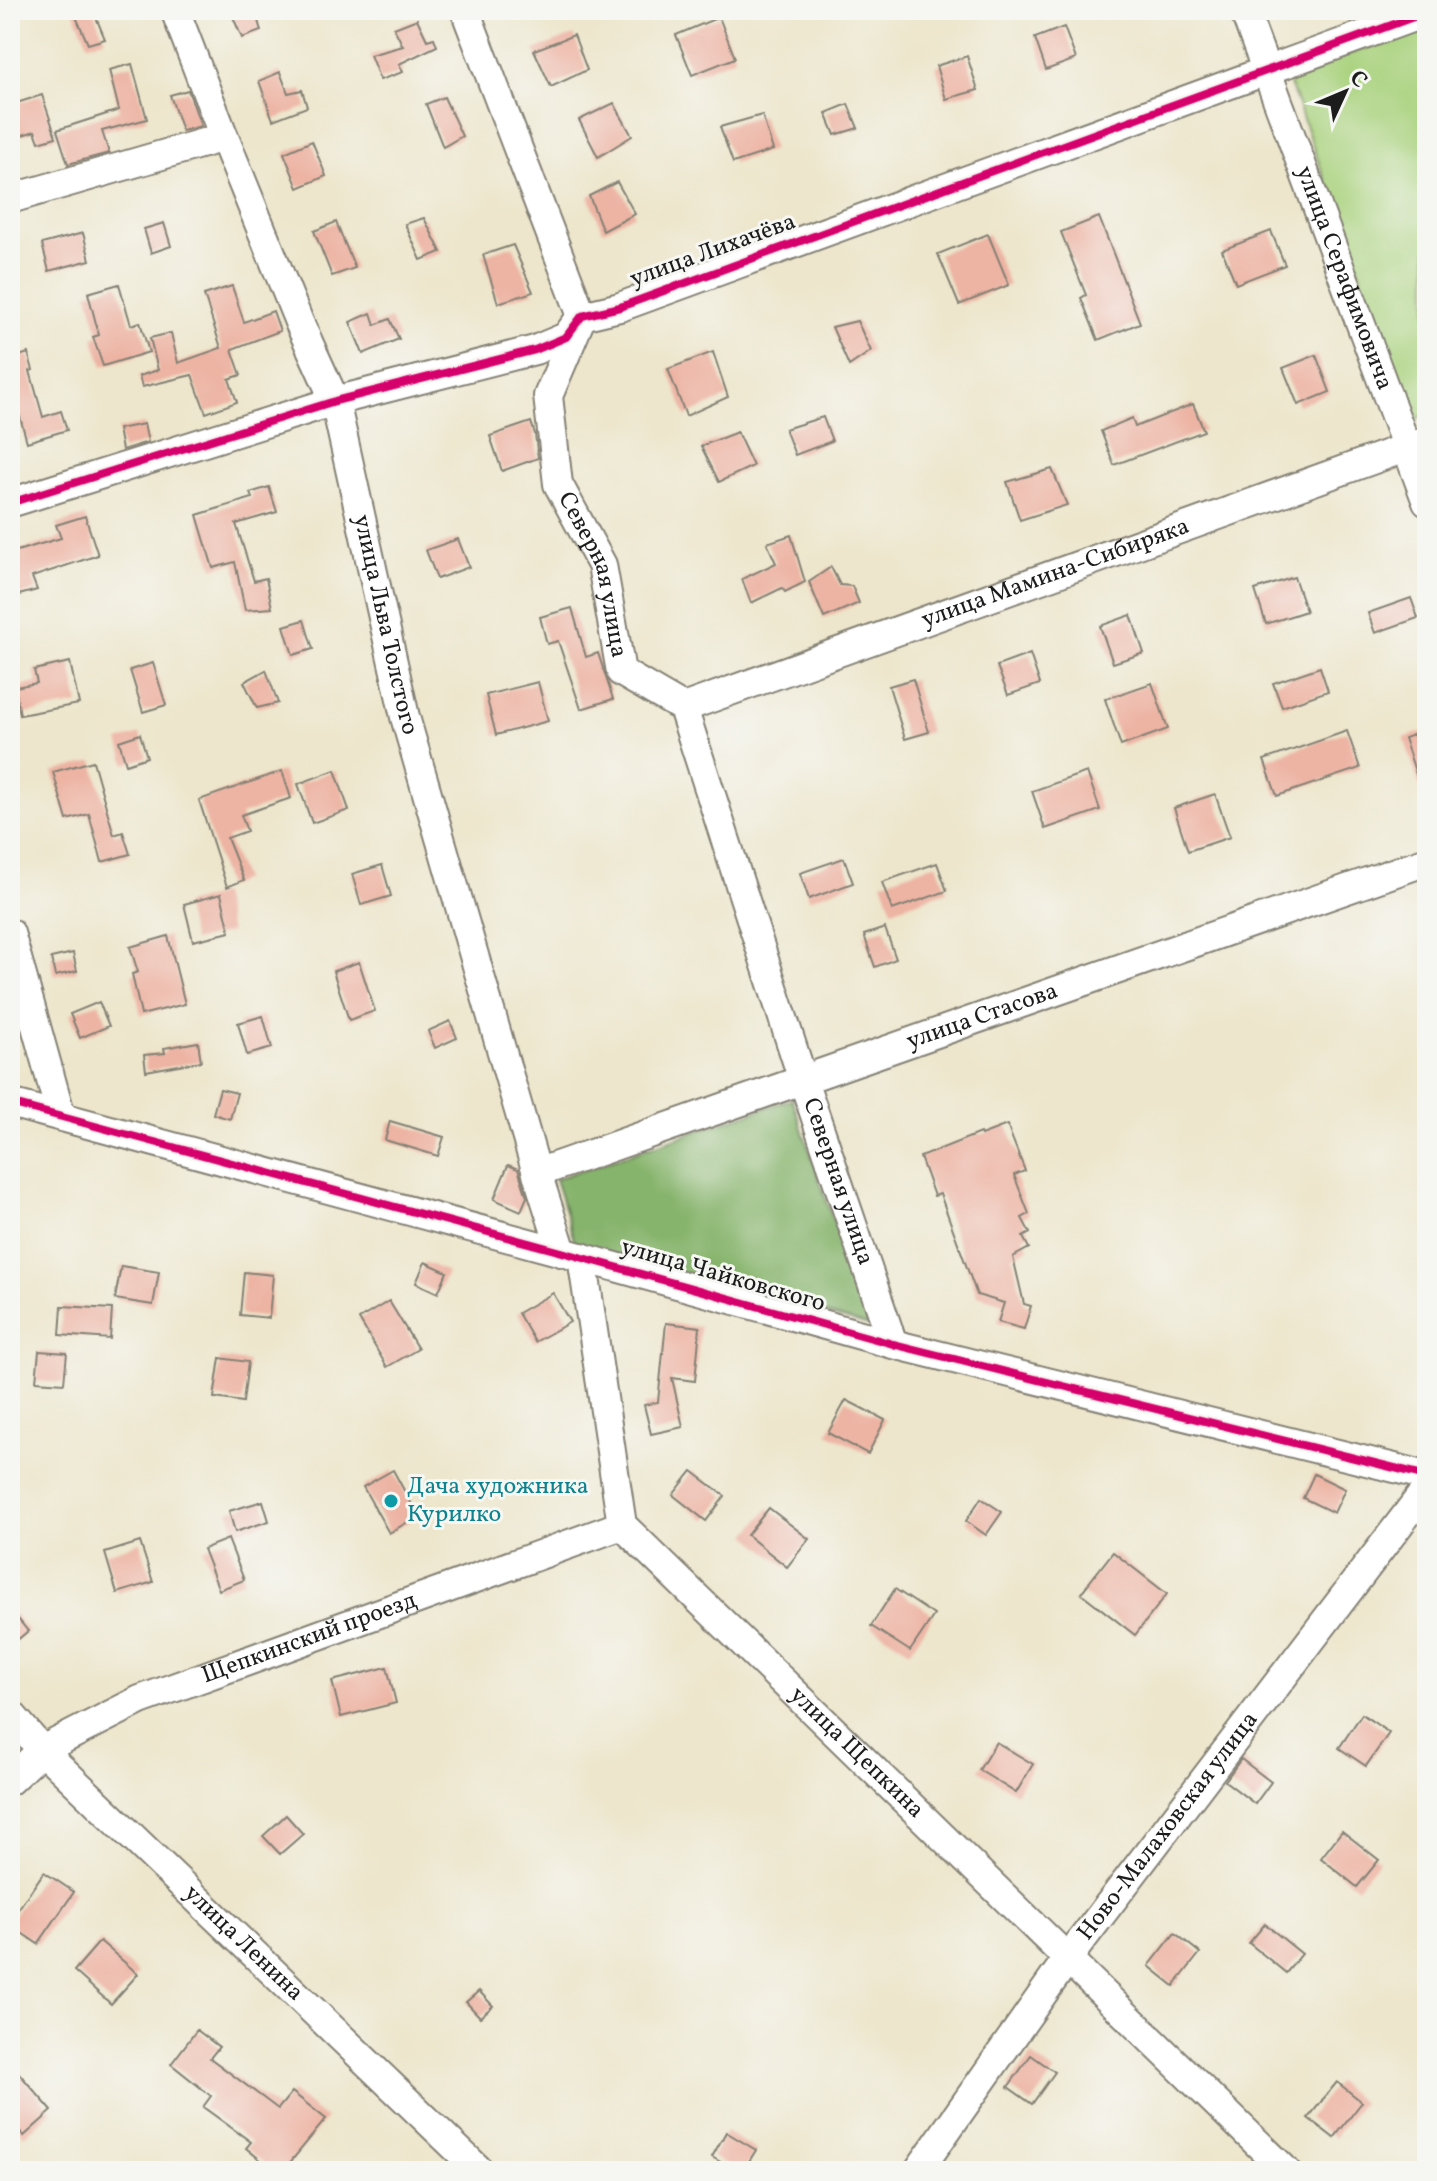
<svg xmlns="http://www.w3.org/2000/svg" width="1437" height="2181" font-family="Vollkorn,serif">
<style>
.green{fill:#a9d27d;stroke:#62774c;stroke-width:2}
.forest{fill:#86b46c;stroke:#516844;stroke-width:2}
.building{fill:#edb3a3}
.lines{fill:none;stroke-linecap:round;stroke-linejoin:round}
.minor-casing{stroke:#848174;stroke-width:32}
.minor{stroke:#fff;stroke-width:28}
.cycleway-casing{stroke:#f6f6f2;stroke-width:13}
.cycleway{stroke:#d6006c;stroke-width:8}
.culture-dot{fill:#0f9aa8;stroke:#f6f6f2;stroke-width:3}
.labels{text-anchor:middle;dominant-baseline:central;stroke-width:6;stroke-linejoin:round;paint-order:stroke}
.street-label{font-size:24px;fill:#1c1c1c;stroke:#f6f6f2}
.culture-label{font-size:24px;fill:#0d838f;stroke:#f6f6f2;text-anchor:start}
</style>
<rect width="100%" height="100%" fill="#f6f6f2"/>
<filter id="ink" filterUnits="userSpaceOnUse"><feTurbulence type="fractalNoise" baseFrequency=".0125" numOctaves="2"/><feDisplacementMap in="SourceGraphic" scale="16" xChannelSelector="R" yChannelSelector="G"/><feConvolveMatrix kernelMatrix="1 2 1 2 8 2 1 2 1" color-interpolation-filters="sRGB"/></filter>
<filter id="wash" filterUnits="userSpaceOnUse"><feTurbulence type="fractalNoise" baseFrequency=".006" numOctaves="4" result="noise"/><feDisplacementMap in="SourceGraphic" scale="32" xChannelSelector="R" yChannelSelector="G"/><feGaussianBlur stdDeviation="1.8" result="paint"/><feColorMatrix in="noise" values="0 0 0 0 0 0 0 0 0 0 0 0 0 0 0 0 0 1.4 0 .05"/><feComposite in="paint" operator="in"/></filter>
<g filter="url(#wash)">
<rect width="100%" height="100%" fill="#ede6cc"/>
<path class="green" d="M1427,26V415L1414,419L1287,76Z"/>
<path class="forest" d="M792,1099L869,1326L575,1243L555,1179Z"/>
<g id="blocks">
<g class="building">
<path d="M73,10H93L105,39L88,44Z"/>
<path d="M230,10H255L261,31L242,38Z"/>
<path d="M719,17L735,58L692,75L676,35Z"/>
<path d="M417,19L427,40L434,38L437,46L399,64L403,72L380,80L370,55L403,46L394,28Z"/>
<path d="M1064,27L1076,59L1046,70L1035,38Z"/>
<path d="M574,35L587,70L551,87L534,50Z"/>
<path d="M967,56L978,90L946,99L936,66Z"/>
<path d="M132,64L147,119L102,131L109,153L68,164L57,130L119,110L109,70Z"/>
<path d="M280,72L288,93L302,90L307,107L273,120L259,81Z"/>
<path d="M188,90L201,126L182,131L170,95Z"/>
<path d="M42,95L56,137L39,142L35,131L10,139V105Z"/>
<path d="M444,97L462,136L443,147L426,104Z"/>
<path d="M614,103L632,136L598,157L579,120Z"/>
<path d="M848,104L858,128L835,135L826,113Z"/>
<path d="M762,115L773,150L733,163L720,127Z"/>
<path d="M312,141L326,176L298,188L284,153Z"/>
<path d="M617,182L635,214L603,231L589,196Z"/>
<path d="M1099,217L1140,323L1098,340L1081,298L1086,295L1061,232Z"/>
<path d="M424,218L441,252L421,260L405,224Z"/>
<path d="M336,222L355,268L332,276L314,231Z"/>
<path d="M164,223L171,246L151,253L144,229Z"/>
<path d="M1271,231L1285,265L1236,284L1222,250Z"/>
<path d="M83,233L90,260L49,271L42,244Z"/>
<path d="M988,234L1009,285L959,305L938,254Z"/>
<path d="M513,245L533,292L498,303L483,255Z"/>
<path d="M119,284L131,325L140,322L149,352L103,366L93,337L99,335L88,293Z"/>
<path d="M232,286L244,322L273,311L280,331L232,349L241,375L229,379L237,402L206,413L192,375L142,387L139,376L158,370L150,338L171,333L178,363L221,348L204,295Z"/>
<path d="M371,313L375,325L390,319L399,339L363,354L350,322Z"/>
<path d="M857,321L871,351L849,366L832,327Z"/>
<path d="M713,352L728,397L686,416L668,369Z"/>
<path d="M28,353L33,370L30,371L43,417L61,411L67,430L27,442L13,392L17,391L10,372V359Z"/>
<path d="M1316,355L1330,392L1298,405L1283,368Z"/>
<path d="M1193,404L1204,431L1114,465L1101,431L1132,418L1135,427Z"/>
<path d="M823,417L832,441L795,455L785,429Z"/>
<path d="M531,422L535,434L538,458L502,471L490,436Z"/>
<path d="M144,424L148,442L122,450L118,429Z"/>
<path d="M737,432L753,466L719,482L701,446Z"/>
<path d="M1052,469L1067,505L1020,520L1007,482Z"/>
<path d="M269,487L277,512L236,524L254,581L266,578L272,608L245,610L235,562L213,568L197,515L252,498L250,493Z"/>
<path d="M85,516L98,555L32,577L37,590L19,595L10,564V553L61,538L56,525Z"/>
<path d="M791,535L805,582L785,592L782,588L751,603L742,579L776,563L767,543Z"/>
<path d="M458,539L469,567L437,579L426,550Z"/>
<path d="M831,567L840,585L852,586L859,603L824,618L809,582Z"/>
<path d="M1294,577L1306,611L1266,624L1255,590Z"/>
<path d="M1411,598L1418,618L1375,633L1368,613Z"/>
<path d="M572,608L586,657L598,653L613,699L581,709L558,641L547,644L540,617Z"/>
<path d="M1131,615L1144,653L1113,663L1100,626Z"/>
<path d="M304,620L313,649L293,655L284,626Z"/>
<path d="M1030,654L1040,684L1008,695L997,666Z"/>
<path d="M70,662L79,704L20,715L15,687L37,683L34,670Z"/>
<path d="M153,663L166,705L143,712L130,670Z"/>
<path d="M1320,667L1328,691L1282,707L1273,683Z"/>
<path d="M266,670L278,703L257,708L244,682Z"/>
<path d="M913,679L929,732L905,739L889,686Z"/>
<path d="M538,682L548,721L496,735L486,695Z"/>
<path d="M1152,683L1168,729L1121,746L1105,699Z"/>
<path d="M1427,730V798H1424L1404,738Z"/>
<path d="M1347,731L1360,768L1277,796L1264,760Z"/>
<path d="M140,734L147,757L126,764L119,741Z"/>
<path d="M93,761L114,835L123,832L130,854L102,862L89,814L67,820L53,772Z"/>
<path d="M335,770L349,810L312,823L298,784Z"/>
<path d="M282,771L291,798L241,815L247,831L227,838L244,880L227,887L199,800Z"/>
<path d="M1087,772L1100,810L1045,829L1032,791Z"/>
<path d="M1215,794L1230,837L1188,851L1174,808Z"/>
<path d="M844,858L853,883L809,899L800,873Z"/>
<path d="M937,863L947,891L892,910L882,882Z"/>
<path d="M382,865L391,896L361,905L352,874Z"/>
<path d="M221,894L230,932L193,941L184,904Z"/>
<path d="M885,928L896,959L875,967L864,935Z"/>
<path d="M168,936L185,1004L141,1015L132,974L138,972L130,947Z"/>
<path d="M73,953L77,971L55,976L51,958Z"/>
<path d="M359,962L375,1011L349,1020L333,971Z"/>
<path d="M99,1002L109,1026L80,1038L70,1014Z"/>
<path d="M263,1016L272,1048L247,1055L238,1023Z"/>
<path d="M450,1021L457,1038L435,1048L428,1031Z"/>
<path d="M198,1042L201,1061L146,1071L144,1055L165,1053L164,1048Z"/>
<path d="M220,1089L237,1093L230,1119L213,1114Z"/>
<path d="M390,1121L444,1137L438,1156L385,1140Z"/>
<path d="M1007,1125L1025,1171L1014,1175L1029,1214L1022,1218L1030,1233L1023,1237L1029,1248L1013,1257L1024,1304L1031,1306L1024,1329L998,1322L1004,1303L977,1295L940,1194L934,1196L920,1157L980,1133L981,1135Z"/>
<path d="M508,1165L518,1169L527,1197L521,1211L494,1199Z"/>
<path d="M425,1262L447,1272L438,1293L416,1283Z"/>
<path d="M121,1266L159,1272L153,1305L115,1299Z"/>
<path d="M244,1272L273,1275L269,1318L240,1315Z"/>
<path d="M553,1293L570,1322L535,1342L518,1313Z"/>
<path d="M389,1301L418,1349L387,1367L359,1319Z"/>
<path d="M62,1306L112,1309L110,1339L60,1335Z"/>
<path d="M666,1323L700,1327L695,1381L672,1378L683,1427L651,1434L644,1405L658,1402Z"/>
<path d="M39,1351L67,1353L64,1383L36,1381Z"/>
<path d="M220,1358L248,1362L243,1402L214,1398Z"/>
<path d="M846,1400L885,1420L868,1454L828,1433Z"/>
<path d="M393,1470L418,1516L389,1533L363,1487Z"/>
<path d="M692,1471L725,1496L706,1521L673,1495Z"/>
<path d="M1314,1474L1345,1489L1334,1513L1303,1498Z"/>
<path d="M981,1498L1002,1512L986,1535L966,1521Z"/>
<path d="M263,1501L269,1521L235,1532L229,1511Z"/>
<path d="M769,1508L809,1539L787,1567L747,1535Z"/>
<path d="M228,1539L244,1580L219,1590L203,1549Z"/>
<path d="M140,1542L153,1582L117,1593L105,1553Z"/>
<path d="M1113,1552L1167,1594L1135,1635L1081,1593Z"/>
<path d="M895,1589L934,1615L910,1651L871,1626Z"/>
<path d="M10,1609L28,1631L10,1646Z"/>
<path d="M387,1667L396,1703L341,1717L332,1681Z"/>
<path d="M1362,1714L1389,1733L1366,1766L1339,1748Z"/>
<path d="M996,1742L1033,1764L1016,1793L979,1770Z"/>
<path d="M1241,1759L1271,1782L1255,1804L1225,1781Z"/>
<path d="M286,1815L303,1834L280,1854L263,1836Z"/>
<path d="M1342,1831L1379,1860L1357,1887L1321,1858Z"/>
<path d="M44,1872L74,1892L38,1944L10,1925V1921Z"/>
<path d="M1265,1924L1302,1954L1286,1973L1249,1943Z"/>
<path d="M1175,1933L1200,1953L1174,1986L1149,1966Z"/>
<path d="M100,1941L138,1974L111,2004L74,1971Z"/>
<path d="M479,1991L493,2006L480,2017L466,2002Z"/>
<path d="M197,2030L219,2047L210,2058L278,2109L292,2092L326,2119L283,2171H274L246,2148L251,2142L203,2107L211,2096L171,2064Z"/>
<path d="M1031,2055L1055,2072L1032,2104L1008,2087Z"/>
<path d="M10,2063L52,2111L24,2136L10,2120Z"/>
<path d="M1337,2082L1362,2102L1334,2138L1308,2118Z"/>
<path d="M726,2132L756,2150L743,2171H736L712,2157Z"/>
</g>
</g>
</g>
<g filter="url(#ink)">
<use href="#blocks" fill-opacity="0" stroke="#848174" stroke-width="2"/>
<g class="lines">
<g class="minor-casing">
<g id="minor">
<path id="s1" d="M175,10L224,137L299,322L335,401L405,717L537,1173L562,1252"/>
<path id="s2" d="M465,10L582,316L548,396L558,484L602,565L621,672L683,708L803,1080L893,1344"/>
<path id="s3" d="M1244,10L1427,502"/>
<path d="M10,199L224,137"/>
<path d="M10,503L335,401L535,350L566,337L582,316L620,307L1427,12"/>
<path id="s4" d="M683,708L1427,440"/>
<path d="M10,933L61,1116"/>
<path d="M10,1103L562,1252L893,1344L1427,1476"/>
<path id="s5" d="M537,1173L1427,861"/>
<path id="s6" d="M582,1257L622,1525L1286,2171"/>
<path id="s7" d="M10,1713L42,1750L480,2171"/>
<path id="s8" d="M10,1780L42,1750L140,1700L622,1525"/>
<path id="s9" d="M918,2171L1068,1958L1427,1488"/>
</g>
</g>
<use href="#minor" class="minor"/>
<g class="cycleway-casing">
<g id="cycleway">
<path d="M10,503L335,401L535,350L566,337L582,316L620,307L1427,12"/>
<path d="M10,1103L562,1252L893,1344L1427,1476"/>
</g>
</g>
<use href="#cycleway" class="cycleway"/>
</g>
</g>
<circle class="culture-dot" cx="391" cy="1501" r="8"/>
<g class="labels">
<g class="street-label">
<text transform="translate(713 251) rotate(-20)">улица Лихачёва</text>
<text stroke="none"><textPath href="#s3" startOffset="286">улица Серафимовича</textPath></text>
<text stroke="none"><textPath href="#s4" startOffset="396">улица Мамина-Сибиряка</textPath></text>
<text stroke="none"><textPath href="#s2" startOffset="602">Северная улица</textPath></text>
<text stroke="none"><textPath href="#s1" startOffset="652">улица Льва Толстого</textPath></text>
<text stroke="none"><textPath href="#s5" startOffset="472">улица Стасова</textPath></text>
<text stroke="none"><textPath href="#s2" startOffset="1274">Северная улица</textPath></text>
<text transform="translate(723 1276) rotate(16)">улица Чайковского</text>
<text stroke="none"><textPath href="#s8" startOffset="334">Щепкинский проезд</textPath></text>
<text stroke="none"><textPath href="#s6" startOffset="598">улица Щепкина</textPath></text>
<text stroke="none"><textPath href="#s9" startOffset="426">Ново-Малаховская улица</textPath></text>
<text stroke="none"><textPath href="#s7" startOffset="328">улица Ленина</textPath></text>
</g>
<g class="culture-label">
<text x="407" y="1487">Дача художника<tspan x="407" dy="28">Курилко</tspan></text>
</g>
</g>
<rect width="1437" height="2181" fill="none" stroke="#f6f6f2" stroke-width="40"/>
<g transform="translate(1345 92) rotate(46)" stroke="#f6f6f2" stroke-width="6" paint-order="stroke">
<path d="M0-6L14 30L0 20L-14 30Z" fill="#1c1c1c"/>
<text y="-12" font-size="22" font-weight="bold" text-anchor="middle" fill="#1c1c1c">С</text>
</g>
</svg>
